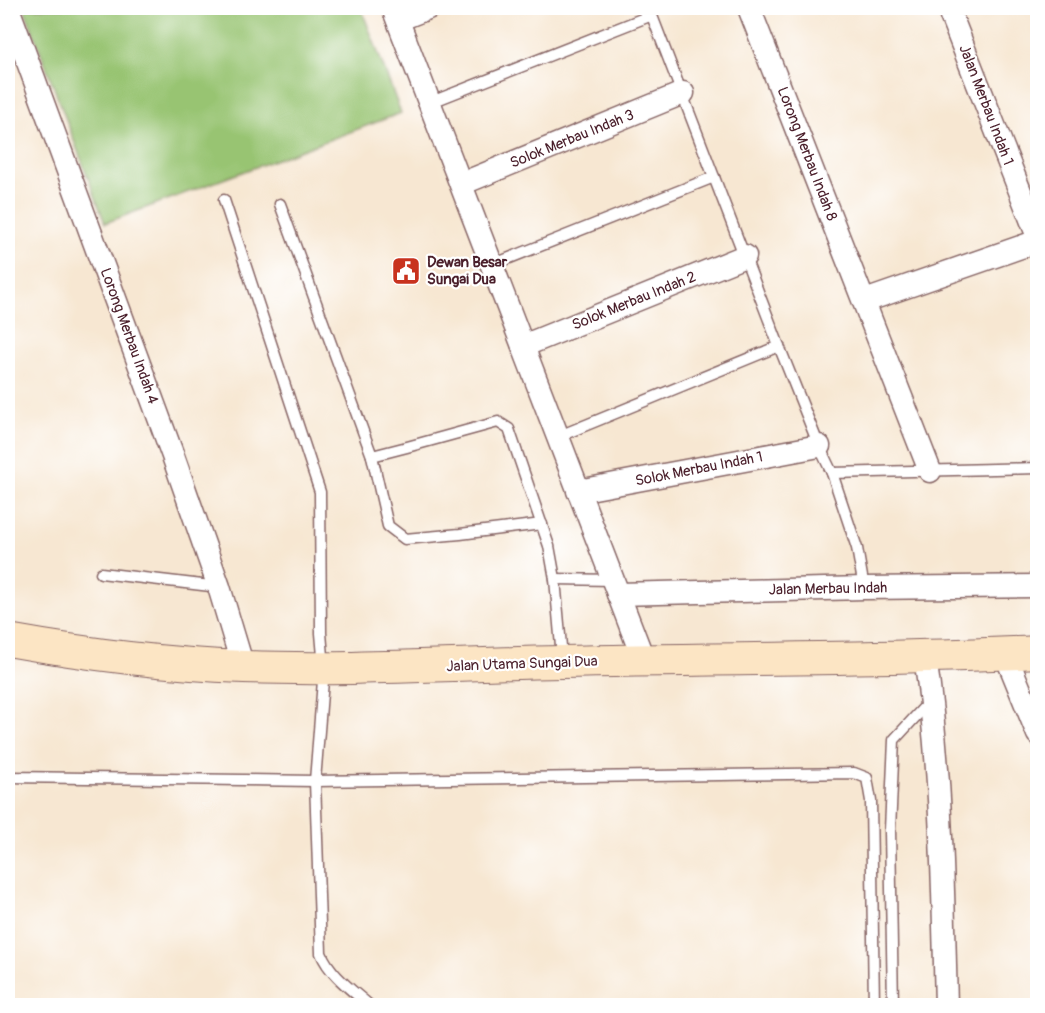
<svg xmlns="http://www.w3.org/2000/svg" width="1045" height="1013" font-family="Pangolin,sans-serif">
<style>
.green{fill:#98c472;stroke:#71724e;stroke-width:1.5}
.lines{fill:none;stroke-linecap:round;stroke-linejoin:round}
.lane-casing{stroke:#876565;stroke-width:13}
.street-casing{stroke:#876565;stroke-width:25}
.secondary-casing{stroke:#876565;stroke-width:34}
.lane{stroke:#fff;stroke-width:10}
.street{stroke:#fff;stroke-width:22}
.secondary{stroke:#fce5c4;stroke-width:32}
.labels{text-anchor:middle;dominant-baseline:central;stroke-width:4.5;stroke-linejoin:round;paint-order:stroke}
.street-label{font-size:15px;fill:#4a1f2b;stroke:#fff}
.poi-label{font-size:15px;font-weight:bold;fill:#4a1f2b;stroke:#fff;text-anchor:start}
</style>
<rect width="100%" height="100%" fill="#fff"/>
<filter id="ink" filterUnits="userSpaceOnUse"><feTurbulence type="fractalNoise" baseFrequency=".0167" numOctaves="2"/><feDisplacementMap in="SourceGraphic" scale="12" xChannelSelector="R" yChannelSelector="G"/><feConvolveMatrix kernelMatrix="1 2 1 2 8 2 1 2 1" color-interpolation-filters="sRGB"/></filter>
<filter id="wash" filterUnits="userSpaceOnUse"><feTurbulence type="fractalNoise" baseFrequency=".008" numOctaves="4" result="noise"/><feDisplacementMap in="SourceGraphic" scale="24" xChannelSelector="R" yChannelSelector="G"/><feGaussianBlur stdDeviation="1.35" result="paint"/><feColorMatrix in="noise" values="0 0 0 0 0 0 0 0 0 0 0 0 0 0 0 0 0 1.4 0 .05"/><feComposite in="paint" operator="in"/></filter>
<g filter="url(#wash)">
<rect width="100%" height="100%" fill="#f7e7d2"/>
<path class="green" d="M24,8H361L401,113L105,223Z"/>
</g>
<g filter="url(#ink)">
<g class="lines">
<g class="lane-casing">
<g id="lane">
<path d="M649,8L779,346L819,446L832,473L857,548L864,588"/>
<path d="M429,103L652,15"/>
<path d="M224,200L320,492L321,633L324,668L315,781L321,953C330,975 352,990 370,1006"/>
<path d="M280,204L372,456L407,447L498,422L509,429L549,546L555,579L562,658"/>
<path d="M492,265L714,177"/>
<path d="M557,437L779,346"/>
<path d="M372,456L388,526L405,539L460,534L542,524"/>
<path d="M832,473L1038,468"/>
<path d="M101,573L219,587"/>
<path d="M555,579L613,580"/>
<path d="M8,777L315,781L854,773L867,778L871,801L874,1006"/>
<path d="M893,1006L890,830L894,740L929,702"/>
</g>
</g>
<g class="street-casing">
<g id="street">
<path d="M8,8L173,456L219,587L243,667"/>
<path d="M393,8L644,661"/>
<path d="M749,8L930,471"/>
<path d="M948,8L1038,237"/>
<path d="M398,20L428,8"/>
<path d="M461,184L683,93"/>
<path d="M865,301L1038,241"/>
<path d="M523,346L745,256"/>
<path d="M578,491L819,446"/>
<path d="M618,594L864,588L1038,586"/>
<path d="M1005,653L1038,734"/>
<path d="M925,657C942,773 943,888 946,1006"/>
</g>
</g>
<g class="secondary-casing">
<path id="secondary" d="M8,640C86,654 165,664 244,667C350,671 455,664 561,662C720,658 879,660 1038,652"/>
</g>
<use href="#lane" class="lane"/>
<use href="#street" class="street"/>
<use href="#secondary" class="secondary"/>
</g>
</g>
<defs>
<g id="civic-square" transform="scale(1.5)"><rect x="-9" y="-9" width="18" height="18" rx="4" fill="#c8321e" stroke="#fff"/><path d="M-.6-6.5H3V-4.5H.6V-3L4-1V1h2V6H-6V1h2V-1L-.6-3ZM-1.2 2.5V6h2.4V2.5Z" fill="#fff"/></g>
</defs>
<g fill-rule="evenodd">
<use href="#civic-square" x="406" y="271"/>
</g>
<g class="labels">
<g class="street-label">
<text transform="translate(986 105) rotate(69)">Jalan Merbau Indah 1</text>
<text transform="translate(572 139) rotate(-22)">Solok Merbau Indah 3</text>
<text transform="translate(807 154) rotate(69)">Lorong Merbau Indah 8</text>
<text transform="translate(634 301) rotate(-22)">Solok Merbau Indah 2</text>
<text transform="translate(129 336) rotate(70)">Lorong Merbau Indah 4</text>
<text transform="translate(699 469) rotate(-11)">Solok Merbau Indah 1</text>
<text transform="translate(828 589) rotate(-1)">Jalan Merbau Indah</text>
<text transform="translate(522 664) rotate(-2)">Jalan Utama Sungai Dua</text>
</g>
<g class="poi-label">
<text x="427" y="262">Dewan Besar<tspan x="427" dy="17">Sungai Dua</tspan></text>
</g>
</g>
<rect width="1045" height="1013" fill="none" stroke="#fff" stroke-width="30"/>
</svg>
